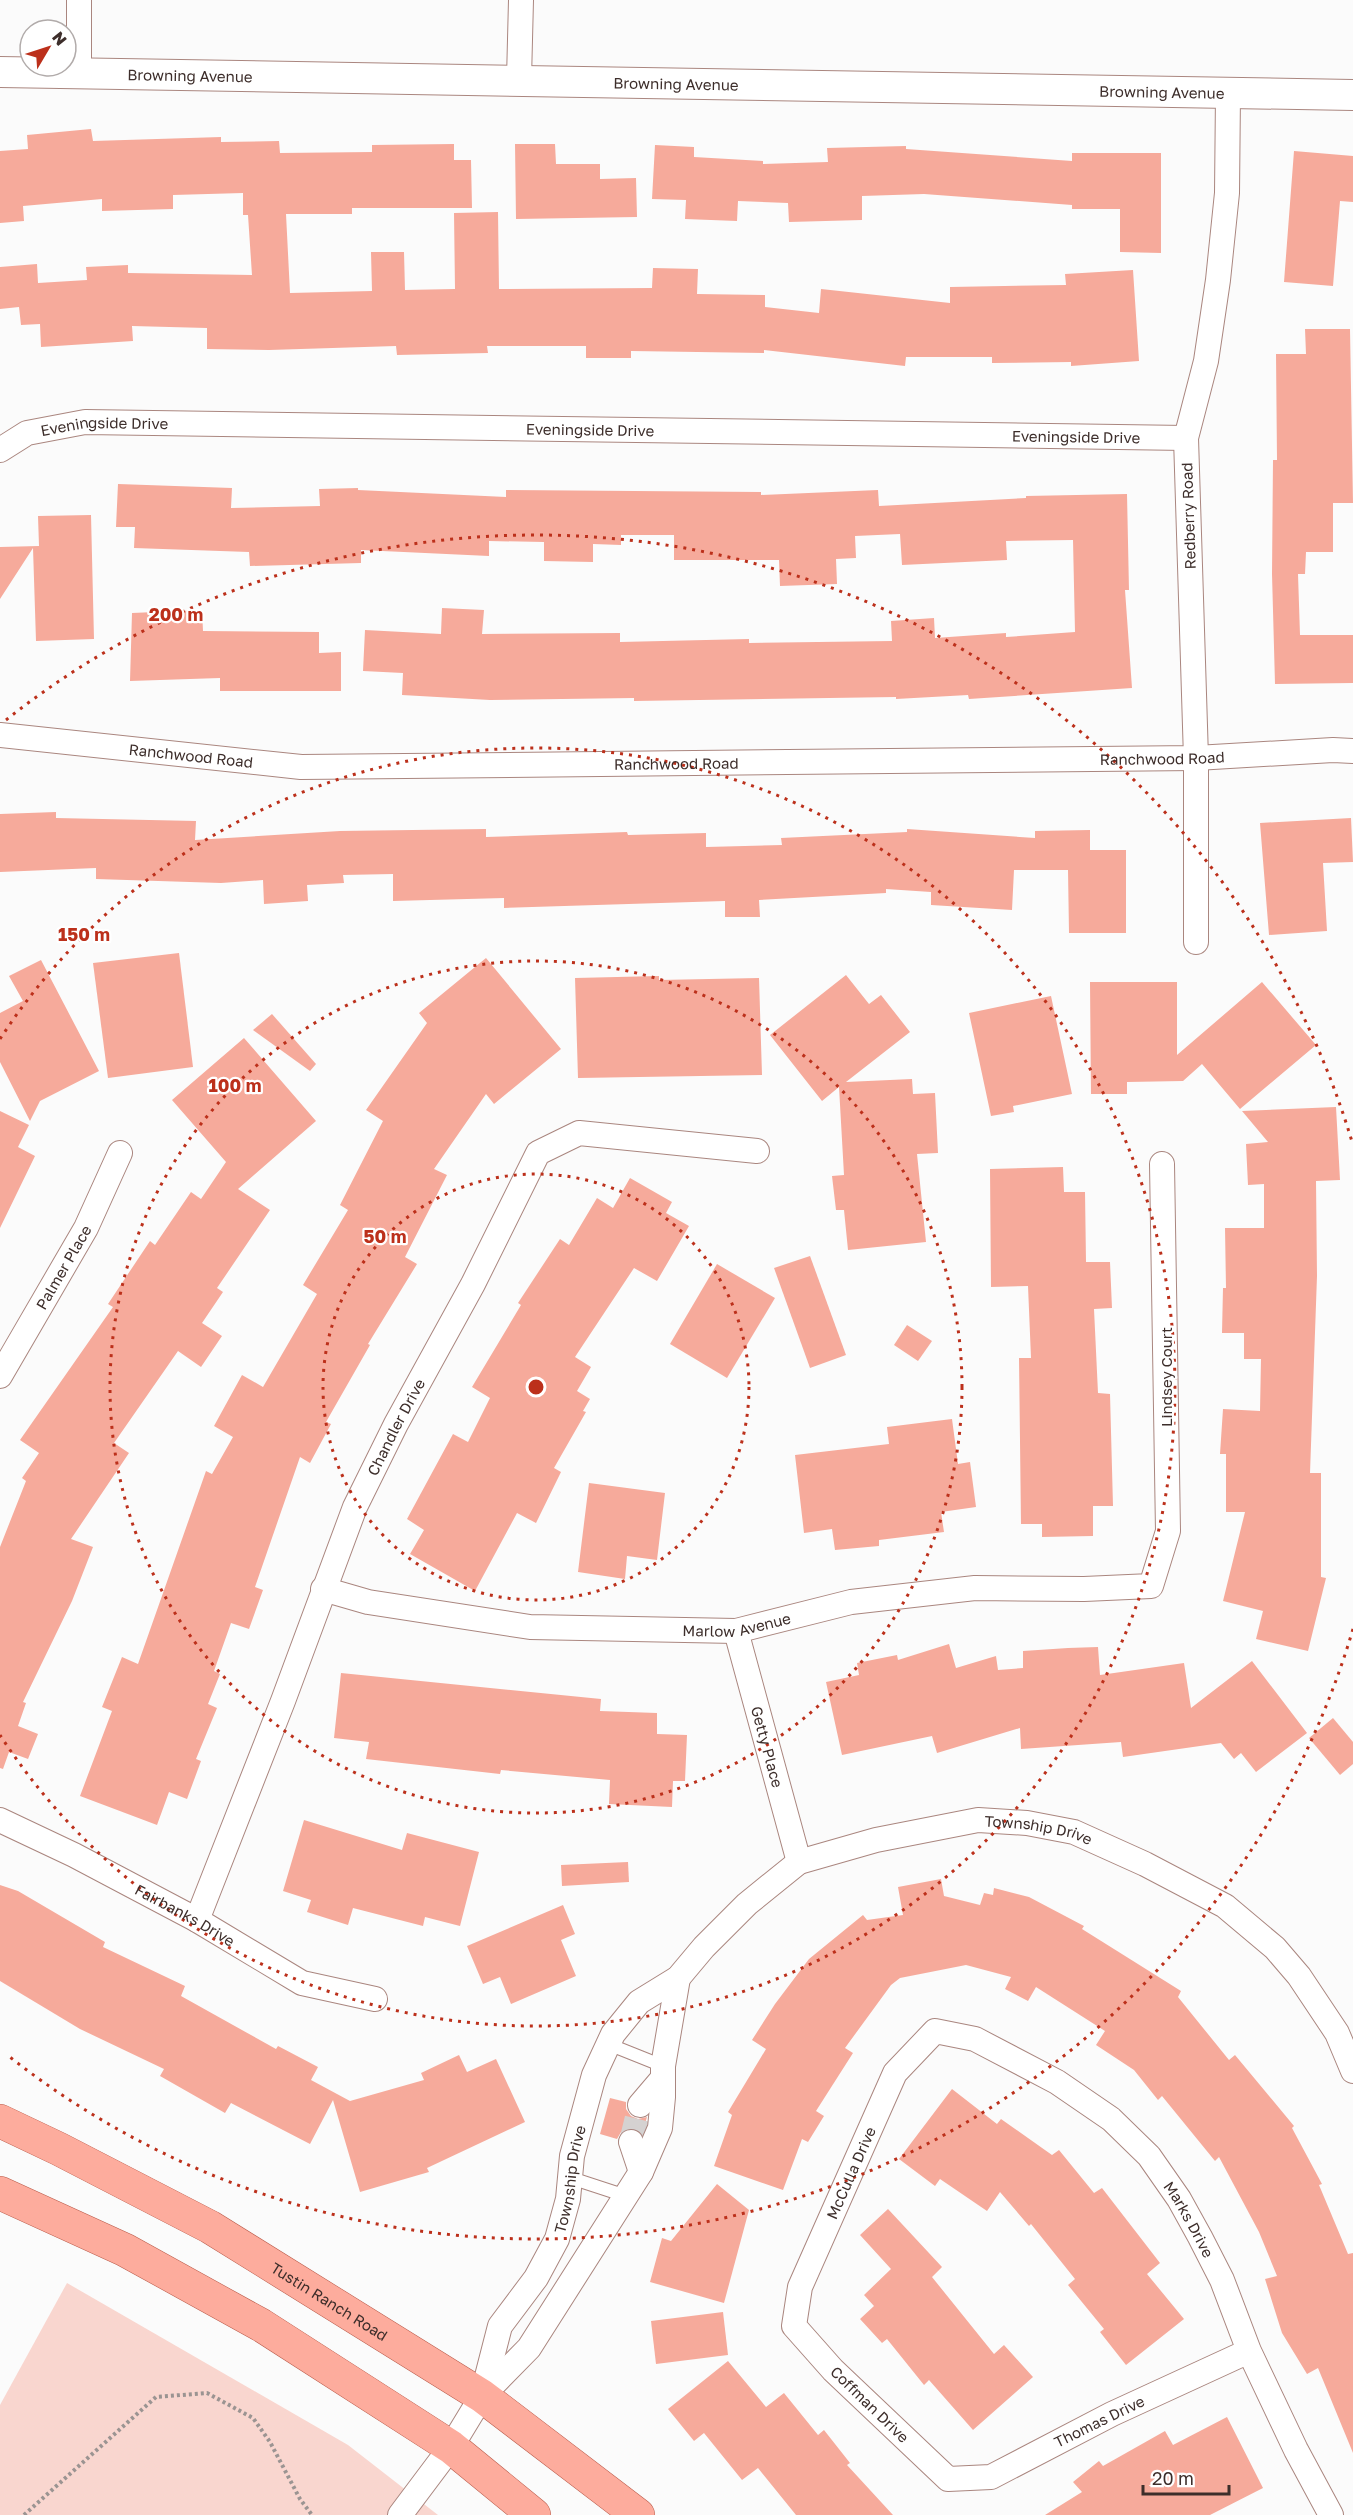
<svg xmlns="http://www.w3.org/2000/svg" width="1353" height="2515" font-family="'Golos Text',sans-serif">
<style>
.green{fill:#f9d6cf}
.building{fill:#f6aa9b}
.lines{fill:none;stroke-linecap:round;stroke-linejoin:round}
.minor-tunnel{stroke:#d5d2d1;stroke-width:24;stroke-dasharray:24 12;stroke-linecap:butt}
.service-casing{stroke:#aa867f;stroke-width:14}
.minor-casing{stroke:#aa867f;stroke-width:26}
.tertiary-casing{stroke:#aa867f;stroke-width:32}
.primary-casing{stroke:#b95c4b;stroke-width:34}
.path{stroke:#9b9492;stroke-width:4;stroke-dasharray:3 3;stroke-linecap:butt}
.service{stroke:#fff;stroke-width:12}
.minor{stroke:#fff;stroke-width:24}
.tertiary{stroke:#fff;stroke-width:30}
.primary{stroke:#fdac9d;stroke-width:33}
.ring{fill:none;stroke:#bc301b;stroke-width:3;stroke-dasharray:3 6}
.labels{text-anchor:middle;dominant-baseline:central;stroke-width:4.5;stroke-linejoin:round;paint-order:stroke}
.street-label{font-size:15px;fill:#3d2e2b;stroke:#fff}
.centre{fill:#bc301b;stroke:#fff;stroke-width:3}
.ring-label{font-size:18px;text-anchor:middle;font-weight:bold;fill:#bc301b;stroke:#fff;stroke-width:4.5;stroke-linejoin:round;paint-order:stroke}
</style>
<rect width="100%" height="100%" fill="#fbfbfb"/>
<path class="green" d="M67,2283L348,2445L438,2515H0V2405Z"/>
<g class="building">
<path d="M91,129L93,141L221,137V142L279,141L280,153L372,152V145L454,144V160H471L472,208H352V214H286L290,293L372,291L371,252H404L405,290L455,289L454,213L498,212L499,289L652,288L653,268L698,269L697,294L765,295V307L819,313L821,289L950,303V287L1066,285L1065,274L1133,270L1139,361L1071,366V362L992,363V357H906L905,366L764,350V353L631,351V358H586V346H487L488,353L397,355L396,346L269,350L207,349V328L132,326L133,341L41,347L40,324L21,325L19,307L0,309V267L37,264L38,283L87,280L86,267L128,265V273L252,275L248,215H243V193L173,195V209L102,211V199L23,206L24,221L0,223V151L28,149L27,135Z"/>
<path d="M515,144H555L556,164H600V179L636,178L637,217L516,219Z"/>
<path d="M655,145L694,147V157L763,161V164L828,162L827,148L906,146V149L1072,161V153H1161V253L1120,252V209H1072V205L924,194L862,196V220L789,222L788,203L738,201L737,221L685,219L686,200L652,199Z"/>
<path d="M1294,151L1353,156V202L1340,201L1333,286L1284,282Z"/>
<path d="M1305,329H1350L1353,503H1333V552H1306L1305,574H1298L1300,635H1353V683L1275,684L1272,574L1273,460H1277L1276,354H1306Z"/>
<path d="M118,484L232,488L231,508L320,506L319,489L358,488V490L506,497V490L761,492V495L878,490L879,506L1026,498V496L1127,494L1129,590H1125L1132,688L969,699L968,695L896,699V697L634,701V698L490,700L402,695L403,673L363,671L365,630L441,634L442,608L484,610L482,634L620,633V642L749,639V643L892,641L891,621L934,618L935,638L1006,633V637L1075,632L1073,540L1006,541L1007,560L902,565L900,534L855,536L856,558L836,559L837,584L780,586L779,560H674V535H621V545L593,544V562L544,561V542L489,541V556L361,550V563L250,566L249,552L134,548L135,527H116Z"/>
<path d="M91,515L94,639L36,641L33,548L0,599V547L39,546L38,516Z"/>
<path d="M202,610L203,631L319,632V653L341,652V691H220V678L130,681L132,613Z"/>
<path d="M56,812V818L196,821L195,840L340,831L486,829V837L627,832L628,835L706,833V847L782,845L781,838L907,832V829L1035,838V831L1090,830V850H1126V933H1069L1068,870H1014L1012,910L931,905V892L886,889V893L759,900L760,917H725V901L504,908V898L393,901V874L343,875L344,883L307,885L308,901L264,904L263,880L221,883L96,879V868L0,872V814Z"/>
<path d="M1351,818L1353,862L1323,863L1327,931L1269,935L1260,823Z"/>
<path d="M179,953L193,1067L108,1078L93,963Z"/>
<path d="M486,958L561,1049L494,1104L486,1094L434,1169L447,1175L405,1257L417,1264L368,1344L370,1345L326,1422L331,1424L310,1463L300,1457L255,1587L263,1590L249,1629L231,1623L214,1671L220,1674L208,1704L217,1708L196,1759L201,1761L187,1799L169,1792L157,1825L80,1796L112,1711L102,1707L122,1657L138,1664L206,1471L212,1474L233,1437L214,1426L242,1375L263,1387L317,1294L303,1285L348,1210L340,1205L383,1121L366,1110L427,1023L419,1013Z"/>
<path d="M41,960L99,1071L40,1101L30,1121L0,1062V1013L23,1001L9,976Z"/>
<path d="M846,975L869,1004L881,995L910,1032L846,1082L912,1079L913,1094L935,1093L938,1153L917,1154L926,1242L848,1250L844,1210H836L832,1176L844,1175L839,1087L822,1101L770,1035Z"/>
<path d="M659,976V980L759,978L762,1075L578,1078L575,978Z"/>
<path d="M1090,982H1177V1055L1262,982L1316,1045L1240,1109L1202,1064L1183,1081L1127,1082V1094H1091Z"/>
<path d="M1051,996L1072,1094L1013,1106L1014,1112L991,1116L969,1013Z"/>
<path d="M272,1014L316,1064L310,1071L253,1030Z"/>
<path d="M244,1038L316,1121L238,1189L270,1210L217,1288L223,1292L202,1323L222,1336L201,1367L178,1351L114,1443L129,1453L71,1539L93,1547L72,1601L23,1702L26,1703L18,1726L38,1734L28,1759L9,1752L3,1769L0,1768V1547L26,1481L22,1478L39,1453L20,1440L113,1307L108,1304L150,1241L155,1245L191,1192L201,1199L226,1162L172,1100Z"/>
<path d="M1336,1107L1340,1180L1316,1181L1317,1276L1310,1473H1321V1577L1326,1578L1308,1651L1256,1639L1263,1611L1223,1601L1245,1512H1226V1454H1220L1223,1409L1260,1411L1261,1359H1244V1333H1222L1223,1288H1226L1225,1228H1264V1184L1248,1185L1246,1144L1268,1142L1242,1111Z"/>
<path d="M0,1111L29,1125L18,1147L35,1156L0,1228Z"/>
<path d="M1063,1167L1064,1192H1085L1086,1262H1110L1112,1308L1094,1309L1098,1393L1110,1394L1113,1506H1093V1536L1042,1537V1524H1021L1019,1358H1031L1028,1286L991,1287L990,1169Z"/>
<path d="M630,1178L672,1202L666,1213L689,1226L657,1281L634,1268L575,1357L591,1367L577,1391L590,1399L583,1411L586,1412L554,1468L561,1472L536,1523L517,1513L475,1591L410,1554L424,1530L407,1519L453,1434L468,1442L490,1398L472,1387L521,1305L518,1303L560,1239L569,1245L597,1198L613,1208Z"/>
<path d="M810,1256L846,1355L810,1368L774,1268Z"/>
<path d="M717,1264L775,1298L727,1378L670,1344Z"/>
<path d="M907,1325L932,1341L918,1361L894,1345Z"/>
<path d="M952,1419L958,1464L970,1462L976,1507L941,1512L944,1532L879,1540V1546L835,1550L832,1529L804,1533L795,1455L889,1444L887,1427Z"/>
<path d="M589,1483L665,1493L657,1560L627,1556L625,1579L578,1572Z"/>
<path d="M949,1644L956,1668L996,1656L998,1670L1023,1668V1651L1068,1648L1098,1647L1100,1675L1184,1663L1191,1708L1252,1661L1307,1733L1256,1772L1241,1753L1234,1759L1221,1743L1123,1757L1121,1742L1021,1749L1020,1728L937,1753L932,1736L842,1755L826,1682L859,1675L857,1663L897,1655L898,1660Z"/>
<path d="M341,1673L601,1699L600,1711L657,1713V1734L687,1735L685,1781H673L672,1807L609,1804L610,1780L501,1770L500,1774L366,1759L369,1742L334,1738Z"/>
<path d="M1333,1718L1353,1742V1764L1340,1775L1309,1738Z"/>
<path d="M304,1820L402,1850L407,1833L479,1852L460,1926L425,1917L423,1926L353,1908L348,1925L307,1912L311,1900L283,1891Z"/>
<path d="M628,1862L629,1882L562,1886L561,1865Z"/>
<path d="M941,1879L944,1896L980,1905L984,1893L993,1895L994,1888L1029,1897L1084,1926L1082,1929L1181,1991L1178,1997L1229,2060L1235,2055L1294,2126L1292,2128L1322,2184L1319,2185L1348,2254L1353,2253V2453L1318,2368L1307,2374L1282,2333L1265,2279L1277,2276L1259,2232L1219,2157L1215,2161L1162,2096L1158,2100L1134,2070L1096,2045L1105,2031L1036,1987L1028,2001L1005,1989L1011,1977L966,1965L900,1978L891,1985L845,2048L853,2053L816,2111L824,2116L808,2142L802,2139L783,2190L714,2166L732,2115L728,2112L766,2049L752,2040L775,2004L809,1959L863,1915L867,1920L903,1915L898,1887Z"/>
<path d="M0,1885L18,1891L105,1942L103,1947L185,1986L181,1996L276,2049L278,2046L318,2067L311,2080L350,2101L424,2080L421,2073L459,2055L467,2072L496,2059L525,2122L427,2168L429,2172L360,2192L333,2100L310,2144L231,2103L225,2113L160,2076L164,2069L80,2029L0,1981Z"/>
<path d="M563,1905L575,1934L561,1940L576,1976L511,2004L500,1977L483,1984L467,1946Z"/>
<path d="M952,2089L997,2124L1001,2119L1052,2155L1059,2150L1094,2193L1102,2188L1160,2263L1147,2274L1184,2319L1126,2365L1100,2332L1104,2329L1068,2285L1075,2279L1031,2224L1029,2226L1000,2192L987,2211L940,2179L935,2186L899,2159Z"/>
<path d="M610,2098L626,2102V2109L631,2116L638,2119L647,2117L642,2134L633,2128L621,2132L617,2139L600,2134Z"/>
<path d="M717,2184L749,2210L724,2303L650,2282L662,2238L671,2241Z"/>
<path d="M888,2209L942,2267L932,2277L994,2354L1004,2345L1033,2377L973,2430L929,2380L924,2385L887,2339L882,2343L860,2319L874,2306L864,2295L891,2269L860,2235Z"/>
<path d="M723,2312L728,2355L656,2364L651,2321Z"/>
<path d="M728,2361L766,2407L784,2393L818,2435L824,2430L850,2463L847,2465L893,2515H796L758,2468L742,2480L704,2433L694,2441L668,2409Z"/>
<path d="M1227,2417L1263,2488L1210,2515H1045L1082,2492L1073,2482L1099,2461L1103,2466L1165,2431L1173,2445Z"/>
</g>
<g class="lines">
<path class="minor-tunnel" d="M631,2142L640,2105"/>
<g class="service-casing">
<g id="service">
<path d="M608,2044L663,2066"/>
<path d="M571,2178L626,2196"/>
</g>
</g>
<g class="minor-casing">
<g id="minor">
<path d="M79,73V0"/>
<path d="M519,79L521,0"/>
<path id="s1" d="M0,450L27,433L85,422L1186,438"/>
<path id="s2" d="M0,735L301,767L1196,758L1333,750L1353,751"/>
<path d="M1196,942V758L1186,438L1206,361L1218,280L1227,193L1228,94"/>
<path id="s3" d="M0,1376L86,1228L120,1153"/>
<path id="s4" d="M323,1589L368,1602L530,1627L736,1631L851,1602L975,1588L1084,1589L1151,1586L1168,1531L1162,1164"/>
<path id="s5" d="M736,1631L799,1862"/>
<path id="s6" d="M0,1820L74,1855L197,1920L302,1983L375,1999"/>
<path id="s7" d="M197,1920L283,1701L355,1507L396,1424L473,1284L538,1153L579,1133L757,1151"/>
<path d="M640,2105L663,2078"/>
<path d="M631,2142L641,2172"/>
<path id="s8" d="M1249,2351L1112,2414L991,2477L948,2479L833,2370L794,2326L800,2287L895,2073L935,2031L975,2039L1057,2082L1111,2119L1149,2156L1179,2199L1200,2237L1222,2280L1249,2351L1296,2450L1331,2515"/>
<path id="s9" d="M482,2396L500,2326L536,2278L557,2239L568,2199L572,2156L594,2075L613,2034L639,2002L678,1978L704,1947L747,1904L799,1862L876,1840L978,1820L1027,1823L1074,1832L1145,1864L1225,1906L1275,1948L1299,1976L1337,2033L1353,2071"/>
<path d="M400,2515L451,2447L482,2396L529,2348L641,2172L660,2128L663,2097V2066L678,1978"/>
</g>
</g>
<g class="tertiary-casing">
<g id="tertiary">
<path id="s10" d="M0,72L1353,95"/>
</g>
</g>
<g class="primary-casing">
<g id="primary">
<path id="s11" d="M0,2121L59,2149L210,2227L482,2396L638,2515"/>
<path d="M0,2193L125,2250L261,2325L451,2447L534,2515"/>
</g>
</g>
<path class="path" d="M24,2515L156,2397L207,2393L253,2418L270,2442L300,2499L312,2515"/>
<use href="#service" class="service"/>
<use href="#minor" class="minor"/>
<use href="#tertiary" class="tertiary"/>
<use href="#primary" class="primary"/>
</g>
<g class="ring">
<circle cx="536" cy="1387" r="213"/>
<circle cx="536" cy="1387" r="426"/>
<path d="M0 1039A639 639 0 1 1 0 1735"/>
<path d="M1353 1629A852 852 0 0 1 6 2054M6 720A852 852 0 0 1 1353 1145"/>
</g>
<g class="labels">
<g class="street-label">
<text stroke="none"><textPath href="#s10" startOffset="190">Browning Avenue</textPath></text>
<text stroke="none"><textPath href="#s10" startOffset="676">Browning Avenue</textPath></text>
<text stroke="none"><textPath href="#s10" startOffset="1162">Browning Avenue</textPath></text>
<text stroke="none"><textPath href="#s1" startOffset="110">Eveningside Drive</textPath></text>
<text stroke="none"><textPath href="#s1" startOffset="596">Eveningside Drive</textPath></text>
<text stroke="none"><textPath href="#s1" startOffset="1082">Eveningside Drive</textPath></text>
<text transform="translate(1188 516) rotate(-92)">Redberry Road</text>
<text stroke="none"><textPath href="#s2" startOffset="192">Ranchwood Road</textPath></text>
<text stroke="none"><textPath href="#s2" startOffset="1164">Ranchwood Road</textPath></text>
<text stroke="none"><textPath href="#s2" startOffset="678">Ranchwood Road</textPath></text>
<text stroke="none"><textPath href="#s3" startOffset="126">Palmer Place</textPath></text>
<text transform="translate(1166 1377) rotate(-90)">Lindsey Court</text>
<text stroke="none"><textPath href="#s7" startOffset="532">Chandler Drive</textPath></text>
<text stroke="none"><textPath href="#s4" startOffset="418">Marlow Avenue</textPath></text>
<text stroke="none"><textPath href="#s5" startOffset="120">Getty Place</textPath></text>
<text stroke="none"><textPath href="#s9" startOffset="891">Township Drive</textPath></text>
<text stroke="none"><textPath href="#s6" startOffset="208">Fairbanks Drive</textPath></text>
<text stroke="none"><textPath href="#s8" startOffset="712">McCulla Drive</textPath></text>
<text stroke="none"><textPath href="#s9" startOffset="238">Township Drive</textPath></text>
<text stroke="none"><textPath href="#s8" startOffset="1206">Marks Drive</textPath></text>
<text stroke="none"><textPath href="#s11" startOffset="376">Tustin Ranch Road</textPath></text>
<text transform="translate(870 2404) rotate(44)">Coffman Drive</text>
<text transform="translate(1099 2421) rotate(-26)">Thomas Drive</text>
</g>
</g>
<circle cx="536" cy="1387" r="9" class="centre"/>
<g class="ring-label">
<text x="176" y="621">200 m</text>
<text x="84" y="941">150 m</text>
<text x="235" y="1092">100 m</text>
<text x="385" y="1243">50 m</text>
</g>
<g transform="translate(48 48) rotate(51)"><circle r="28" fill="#ffffff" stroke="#b1abaa" stroke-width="1.5"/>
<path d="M0-4.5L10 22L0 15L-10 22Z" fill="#bc301b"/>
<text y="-9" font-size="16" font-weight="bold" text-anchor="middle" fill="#3d2e2b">N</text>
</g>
<path d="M1143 2485v9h86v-9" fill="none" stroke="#3d2e2b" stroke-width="3"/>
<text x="1152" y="2485" font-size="18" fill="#3d2e2b" stroke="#ffffff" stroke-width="4.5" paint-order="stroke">20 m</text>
</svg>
